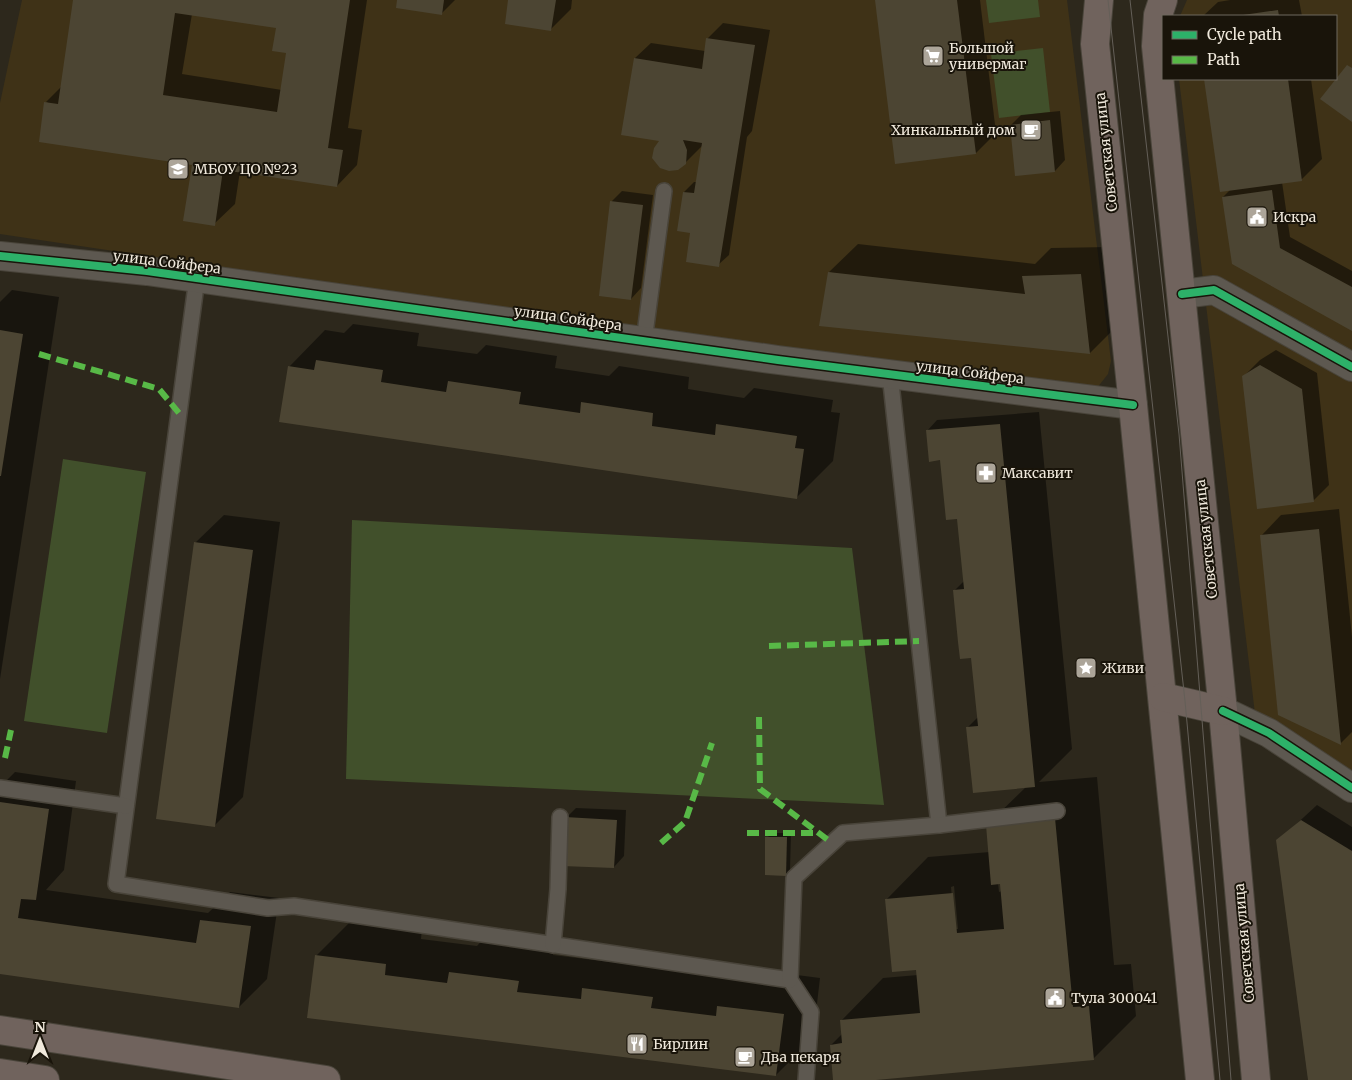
<svg xmlns="http://www.w3.org/2000/svg" width="1352" height="1080" font-family="Merriweather,serif">
<style>
.built{fill:#3f3217}
.green{fill:#41502b}
.shadow{fill:#0007;fill-rule:evenodd}
.building{fill:#4c4533;fill-rule:evenodd}
.lines{fill:none;stroke-linecap:round;stroke-linejoin:round}
.lane-casing{stroke:#49443a;stroke-width:18}
.street-casing{stroke:#49443a;stroke-width:30}
.primary-casing{stroke:#49443a;stroke-width:30}
.lane{stroke:#5d5850;stroke-width:15}
.street{stroke:#5d5850;stroke-width:28}
.primary{stroke:#70635d;stroke-width:28}
.tram{stroke:#645f58;stroke-width:1}
.quiet{stroke:#58b947;stroke-width:6;stroke-dasharray:12 6;stroke-linecap:butt}
.cycleway-casing{stroke:#19140a;stroke-width:11}
.cycleway{stroke:#2db169;stroke-width:8}
.labels{text-anchor:middle;dominant-baseline:central;stroke-width:4;stroke-linejoin:round;paint-order:stroke}
.poi-label{font-size:14px;fill:#f0e9dc;stroke:#19140a;text-anchor:start}
.street-label{font-size:14px;fill:#f0e9dc;stroke:#19140a}
</style>
<rect width="100%" height="100%" fill="#2d281c"/>
<g class="built">
<path d="M22,0H1067L1111,361L1108,374L1097,388L1076,395L0,234V103Z"/>
<path d="M1187,0H1352V781L1256,722L1179,79H1336V16H1180Z"/>
</g>
<g class="green">
<path d="M986,0H1038L1040,17L989,23Z"/>
<path d="M1043,48L1050,112L999,118L991,54Z"/>
<path d="M63,459L146,472L107,733L24,721Z"/>
<path d="M352,520L852,548L884,805L346,779Z"/>
</g>
<g class="shadow">
<path d="M75,0H367L348,128L362,130L357,165L337,186L240,171L235,204L214,224L193,164L46,102L62,86ZM192,14L277,27L288,52L282,90L182,74Z"/>
<path d="M398,0H455L442,13Z"/>
<path d="M510,0H572L571,9L551,29Z"/>
<path d="M877,0H980L996,133L976,153Z"/>
<path d="M1230,0H1299L1302,16H1203L1218,2Z"/>
<path d="M723,23L770,30L752,131L747,137L729,255L718,265L692,232L684,192L694,182H697L703,145L685,163L661,140L635,58L651,43L705,51L708,38Z"/>
<path d="M1205,79H1311L1322,159L1302,179L1282,182L1290,237L1352,271V329L1223,197L1231,189L1221,191Z"/>
<path d="M1060,111L1065,160L1055,171L1016,174L1011,125L1021,115Z"/>
<path d="M622,191L653,195L641,288L631,299L612,201Z"/>
<path d="M858,244L1035,264L1051,248L1109,247L1118,325L1090,353L829,272Z"/>
<path d="M12,290L59,297L0,679V302Z"/>
<path d="M353,324L419,333L417,346L477,354L486,345L557,356L555,368L609,376L619,366L689,377L688,389L744,398L754,388L833,400L831,412L840,413L833,461L796,498L289,367L325,330L344,333Z"/>
<path d="M1276,350L1317,373L1329,485L1313,501L1244,376L1260,360Z"/>
<path d="M1039,412L1072,749L1039,782L1097,777L1114,965L1131,964L1136,1016L1093,1059L863,1080H834L831,1045L842,1034L841,1021L883,978L918,975L917,969L886,900L928,857L990,852L987,825L1026,787L968,727L979,716L972,656L954,591L964,581L958,518L941,458L927,431L937,420ZM998,883H1002V891L999,892ZM954,886L958,929H955L951,887Z"/>
<path d="M1339,509L1352,637V732L1341,743L1261,536L1281,515Z"/>
<path d="M224,515L280,522L243,797L214,826L195,543Z"/>
<path d="M15,772L76,781L64,870L46,890L208,913L230,892L279,898L267,979L239,1007L0,973V787Z"/>
<path d="M1317,805L1352,827V1080H1309L1278,841Z"/>
<path d="M576,808L626,810L624,856L614,867L566,818Z"/>
<path d="M772,833H791L790,870L785,875L767,838Z"/>
<path d="M353,919L422,928L421,939L477,946L486,936L555,944L553,955L610,962L620,952L820,978L813,1038L776,1075L308,1017L316,956Z"/>
</g>
<g class="building">
<path d="M73,0H350L328,148L343,150L337,187L223,170L215,226L183,221L192,165L39,142L44,102L58,104ZM175,13L276,28L272,51L286,53L277,112L163,95Z"/>
<path d="M397,0H444L442,15L396,8Z"/>
<path d="M508,0H556L551,31L505,24Z"/>
<path d="M875,0H957L976,154L895,164Z"/>
<path d="M1278,10L1279,16H1243V15Z"/>
<path d="M706,38L755,45L719,267L686,262L690,233L677,231L683,192L694,193L702,143L683,140L687,150L686,164L678,170L669,171L660,168L652,158L654,148L659,141L621,135L634,58L702,69Z"/>
<path d="M1347,65L1352,68V122L1320,99Z"/>
<path d="M1204,79H1288L1302,181L1220,192Z"/>
<path d="M1050,120L1055,172L1015,176L1010,125Z"/>
<path d="M1272,190L1280,248L1352,287V331L1232,264L1222,197Z"/>
<path d="M610,201L643,205L631,300L599,296Z"/>
<path d="M828,272L1025,294L1022,276L1081,274L1090,354L819,326Z"/>
<path d="M0,330L23,334L1,476H0Z"/>
<path d="M316,360L383,370L381,382L446,392L448,381L521,392L519,404L580,413L581,402L653,413L652,426L715,435L716,424L797,436L795,448L804,449L797,499L279,422L288,366L314,370Z"/>
<path d="M1260,365L1302,389L1314,502L1257,509L1242,376Z"/>
<path d="M1000,424L1035,787L973,793L966,727L978,726L971,658L960,659L958,642L953,590L964,589L957,519L946,520L940,460L929,462L926,430Z"/>
<path d="M1319,529L1341,745L1278,715L1260,535Z"/>
<path d="M194,542L253,550L215,827L156,819Z"/>
<path d="M0,802L49,809L36,900L21,899L18,918L196,943L200,920L251,926L239,1008L0,974Z"/>
<path d="M565,817L617,820L614,868L562,866Z"/>
<path d="M1055,818L1073,1007L1089,1006L1094,1060L876,1080H833L830,1045L842,1043L840,1020L920,1013L916,970L892,972L885,899L953,893L957,933L1004,929L1000,884L991,885L986,825Z"/>
<path d="M1301,820L1352,851V1080H1308L1276,840Z"/>
<path d="M765,837H787L786,876L765,875Z"/>
<path d="M315,955L386,964L385,975L447,983L449,972L519,981L517,992L581,999L582,988L653,997L651,1008L716,1016L717,1006L784,1014L776,1076L307,1018Z"/>
</g>
<g class="lines">
<g class="lane-casing">
<g id="lane">
<path d="M197,278L116,884L268,908L294,906L790,980L811,1012L806,1080"/>
<path d="M644,341L664,191"/>
<path d="M890,374L939,825"/>
<path d="M0,788L126,806"/>
<path d="M553,945L558,889L560,817"/>
<path d="M790,980L794,878L843,833L939,825L1057,811"/>
</g>
</g>
<g class="street-casing">
<g id="street">
<path d="M0,256L147,271L778,360L1133,405"/>
<path d="M1182,294L1214,290L1352,367"/>
<path d="M1223,711L1269,733L1352,788"/>
</g>
</g>
<g class="primary-casing">
<g id="primary">
<path d="M1099,0L1095,44L1133,405L1200,1080"/>
<path d="M1163,0L1158,15L1156,46L1223,711L1256,1080"/>
<path d="M1163,697L1223,711"/>
<path d="M0,1030L326,1080"/>
<path d="M0,1073L45,1080"/>
</g>
</g>
<use href="#lane" class="lane"/>
<use href="#street" class="street"/>
<use href="#primary" class="primary"/>
<g class="tram">
<path d="M1108,0L1185,701L1220,1080"/>
<path d="M1130,0L1179,434L1231,1080"/>
</g>
<g class="quiet">
<path d="M39,354L159,389L179,413"/>
<path d="M769,646L919,641"/>
<path d="M759,717L760,789L832,843"/>
<path d="M5,758L11,730"/>
<path d="M747,833H819"/>
<path d="M661,843L685,822L712,743"/>
</g>
<g class="cycleway-casing">
<g id="cycleway">
<path d="M0,256L147,271L778,360L1133,405"/>
<path d="M1182,294L1214,290L1352,367"/>
<path d="M1223,711L1269,733L1352,788"/>
</g>
</g>
<use href="#cycleway" class="cycleway"/>
</g>
<defs>
<g id="supermarket-square" transform="scale(1.125)"><rect x="-9" y="-9" width="18" height="18" rx="4" fill="#aca599" stroke="#19140a"/><path d="M-6-5.5h2.5l.6 2H6L4.5 2H-2.5L-4.4-4H-6ZM-1.5 3.2a1.3 1.3 0 1 0 .1 0ZM3 3.2a1.3 1.3 0 1 0 .1 0Z" fill="#fff"/></g>
<g id="cafe-square" transform="scale(1.125)"><rect x="-9" y="-9" width="18" height="18" rx="4" fill="#aca599" stroke="#19140a"/><path d="M-5.5-4.5H6V0H3Q3 3.5 0 3.5H-2.5Q-5.5 3.5-5.5 0ZM3-3.2v2h1.7v-2ZM-6 4.5H4V6H-6Z" fill="#fff"/></g>
<g id="school-square" transform="scale(1.125)"><rect x="-9" y="-9" width="18" height="18" rx="4" fill="#aca599" stroke="#19140a"/><path d="M0-5L7-2L0 1L-7-2ZM-4 1L0 2.5L4 1V4Q0 6-4 4Z" fill="#fff"/></g>
<g id="civic-square" transform="scale(1.125)"><rect x="-9" y="-9" width="18" height="18" rx="4" fill="#aca599" stroke="#19140a"/><path d="M-.6-6.5H3V-4.5H.6V-3L4-1V1h2V6H-6V1h2V-1L-.6-3ZM-1.2 2.5V6h2.4V2.5Z" fill="#fff"/></g>
<g id="pharmacy-square" transform="scale(1.125)"><rect x="-9" y="-9" width="18" height="18" rx="4" fill="#aca599" stroke="#19140a"/><path d="M-2-6h4v4h4v4h-4v4h-4v-4h-4v-4h4Z" fill="#fff"/></g>
<g id="sight-square" transform="scale(1.125)"><rect x="-9" y="-9" width="18" height="18" rx="4" fill="#aca599" stroke="#19140a"/><path d="M0-6L1.8-2.2L6-1.7L2.9 1.2L3.7 5.4L0 3.3L-3.7 5.4L-2.9 1.2L-6-1.7L-1.8-2.2Z" fill="#fff"/></g>
<g id="restaurant-square" transform="scale(1.125)"><rect x="-9" y="-9" width="18" height="18" rx="4" fill="#aca599" stroke="#19140a"/><path d="M-5-6h1v4h1v-4h1v4h1v-4h1v5L-1.5 .5V6h-2V.5L-5-1ZM5-6V6H3V1.5H1.5Q1.5-4 5-6Z" fill="#fff"/></g>
</defs>
<g fill-rule="evenodd">
<use href="#supermarket-square" x="933" y="56"/>
<use href="#cafe-square" x="1031" y="130"/>
<use href="#school-square" x="178" y="169"/>
<use href="#civic-square" x="1257" y="217"/>
<use href="#pharmacy-square" x="986" y="473"/>
<use href="#sight-square" x="1086" y="668"/>
<use href="#civic-square" x="1055" y="998"/>
<use href="#restaurant-square" x="637" y="1044"/>
<use href="#cafe-square" x="745" y="1057"/>
</g>
<g class="labels">
<g class="poi-label">
<text x="949" y="48">Большой<tspan x="949" dy="16">универмаг</tspan></text>
<text x="1015" y="130" text-anchor="end">Хинкальный дом</text>
<text x="194" y="169">МБОУ ЦО №23</text>
<text x="1273" y="217">Искра</text>
<text x="1002" y="473">Максавит</text>
<text x="1102" y="668">Живи</text>
<text x="1071" y="998">Тула 300041</text>
<text x="653" y="1044">Бирлин</text>
<text x="761" y="1057">Два пекаря</text>
</g>
<g class="street-label">
<text transform="translate(1106 152) rotate(-96)">Советская улица</text>
<text transform="translate(167 262) rotate(7)">улица Сойфера</text>
<text transform="translate(568 318) rotate(8)">улица Сойфера</text>
<text transform="translate(970 372) rotate(7)">улица Сойфера</text>
<text transform="translate(1206 539) rotate(-96)">Советская улица</text>
<text transform="translate(1244 943) rotate(-95)">Советская улица</text>
</g>
</g>
<rect x="1162" y="15" width="175" height="65" fill="#19140a" stroke="#6f695e"/>
<rect x="1172" y="31" width="25" height="8" fill="#2db169" stroke="#6f695e"/>
<text x="1207" y="40" font-size="15" fill="#f0e9dc">Cycle path</text>
<rect x="1172" y="56" width="25" height="8" fill="#58b947" stroke="#6f695e"/>
<text x="1207" y="65" font-size="15" fill="#f0e9dc">Path</text>
<g transform="translate(40 1040)" stroke="#19140a" stroke-width="4" paint-order="stroke">
<path d="M0-4L9 19L0 12L-9 19Z" fill="#f0e9dc"/>
<text y="-8" font-size="14" font-weight="bold" text-anchor="middle" fill="#f0e9dc">N</text>
</g>
</svg>
